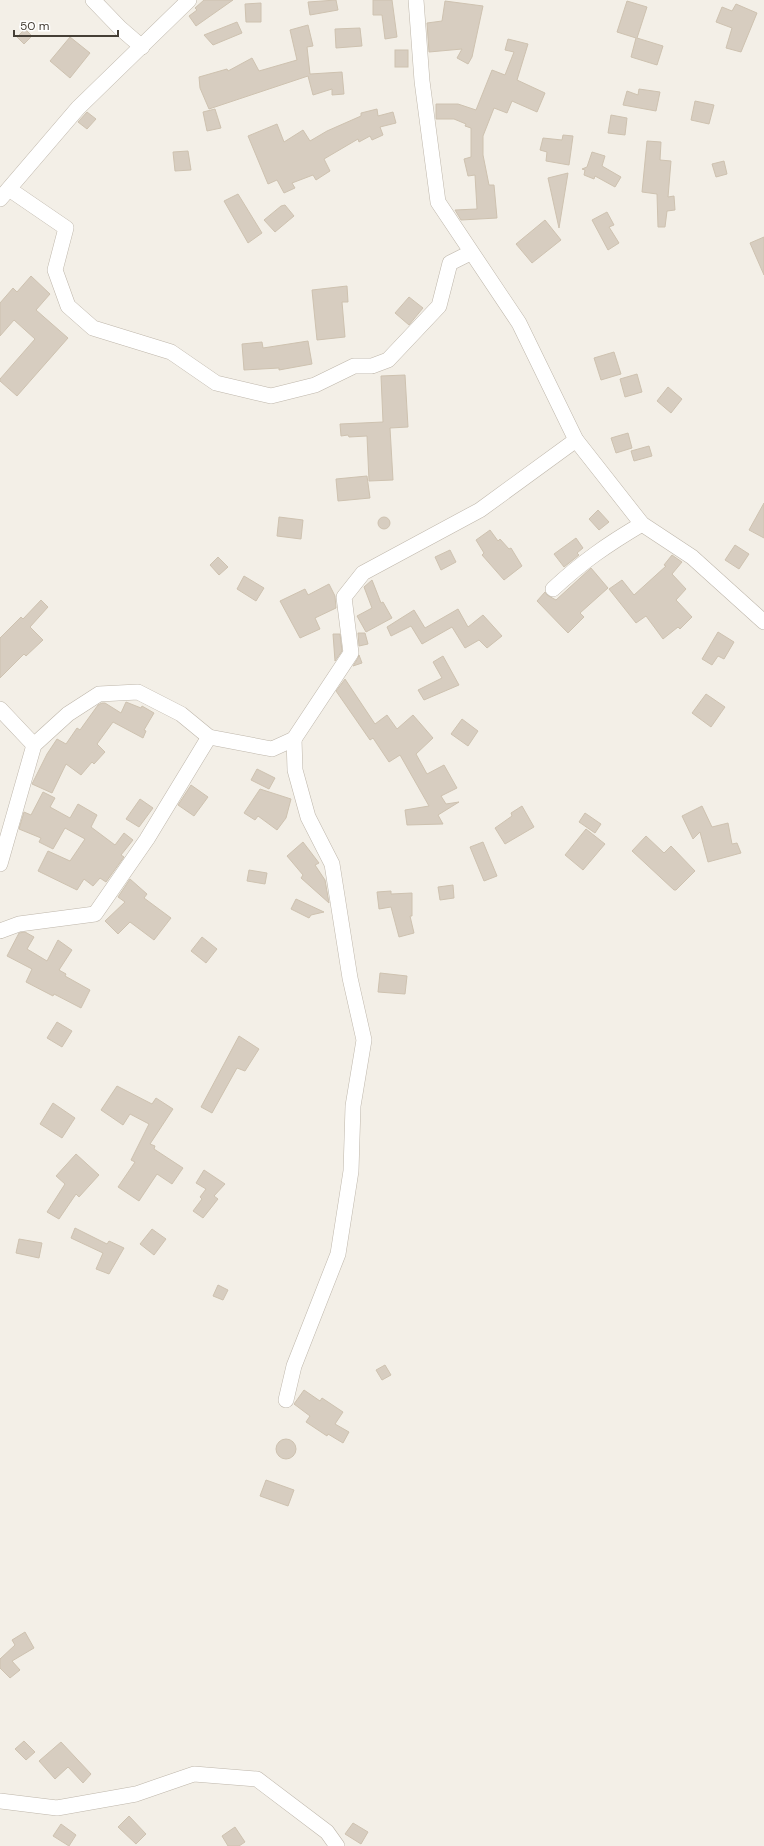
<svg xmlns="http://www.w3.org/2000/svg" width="764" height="1846" font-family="'DM Sans',sans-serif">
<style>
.building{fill:#d7cdc0;stroke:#cec2b0}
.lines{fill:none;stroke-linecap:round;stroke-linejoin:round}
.minor-casing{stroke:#beb6aa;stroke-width:16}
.minor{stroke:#fff;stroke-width:15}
</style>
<rect width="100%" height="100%" fill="#f3efe7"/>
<g class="building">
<path d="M204,0H233L196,26L189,16L197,10L195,8Z"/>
<path d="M336,0L338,10L310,15L308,2Z"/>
<path d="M373,0H392L397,37L385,39L382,15H373Z"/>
<path d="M445,1L483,6L472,57L468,64L457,58L462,49L429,52L427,23L442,21Z"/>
<path d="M627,1L647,7L637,38L663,46L657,65L631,57L636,38L617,32Z"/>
<path d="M261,3V22H246L245,4Z"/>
<path d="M736,4L757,13L741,52L726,48L732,28L716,22L722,7L732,11Z"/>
<path d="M237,22L242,33L213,45L204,35Z"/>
<path d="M308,25L313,46L307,47L310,74L342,72L344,94L332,95V89L313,95L308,76L209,109L200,88L199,77L227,69L228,71L252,58L259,71L297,60L290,30Z"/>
<path d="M360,28L362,46L336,48L335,29Z"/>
<path d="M25,29L32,36L24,44L17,37Z"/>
<path d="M70,37L90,53L70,78L50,61Z"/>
<path d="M508,39L528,44L517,80L545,93L537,112L512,101L507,113L494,108L483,136V155L489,185H494L497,218L461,220L455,210L477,209L475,175L468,176L464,159L471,157V128L465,126L466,124L454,119H436V104H458L476,110L492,70L505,75L514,52L505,50Z"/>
<rect x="395" y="50" width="13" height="17"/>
<path d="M639,89L660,92L656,111L623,105L627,91L638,95Z"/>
<path d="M695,101L714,105L709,124L691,120Z"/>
<path d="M215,109L221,128L207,131L203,112Z"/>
<path d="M377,109L378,116L393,112L396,123L380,127L383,135L372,140L370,136L359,142L358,139L324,159L330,171L316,180L313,175L292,183L295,188L284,193L277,180L268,184L248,136L277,124L284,142L303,130L310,141L327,131L361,116V113Z"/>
<path d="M87,112L96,119L87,129L78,122Z"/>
<path d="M611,115L627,118L625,135L608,133Z"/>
<path d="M563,135L573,136L569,165L546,161L547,152L540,150L543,138L562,140Z"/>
<path d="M647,141L661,142L660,160L671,161L668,197L674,196L675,210L667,211L665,227H658L657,194L642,192Z"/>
<path d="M188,151L191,170L175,171L173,152Z"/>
<path d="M592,152L605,156L602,166L621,177L615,187L595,176L594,179L584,175L585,170L582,169L587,167Z"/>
<path d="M724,161L727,174L716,177L712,164Z"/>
<path d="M568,173L559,228L548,178Z"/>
<path d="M238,194L262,233L248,243L224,201Z"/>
<path d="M285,205L294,216L275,232L264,220L281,206Z"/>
<path d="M607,212L614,225L609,227L619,243L608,250L592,220Z"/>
<path d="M545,220L561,240L532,263L516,244Z"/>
<path d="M764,237V275L750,243Z"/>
<path d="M31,276L50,294L36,310L68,338L17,396L0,381V379L35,339L14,320L0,336V303L13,288L17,292Z"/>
<path d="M347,286L348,302H342L345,337L317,340L312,290Z"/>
<path d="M409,297L423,308L409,325L395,313Z"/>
<path d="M308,341L312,364L279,370V368L244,370L242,344L262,342L263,348Z"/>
<path d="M614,352L621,374L601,380L594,358Z"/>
<path d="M637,374L642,392L625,397L620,379Z"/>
<path d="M405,375L408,427L390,428L393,480L369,481L367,436L349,437L348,435L341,436L340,424L383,422L381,376Z"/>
<path d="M668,387L682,399L671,413L657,401Z"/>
<path d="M628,433L632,448L616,453L611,438Z"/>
<path d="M649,446L652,456L634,461L631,451Z"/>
<path d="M367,476L370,498L338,501L336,479Z"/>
<path d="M764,503V538L749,530Z"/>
<path d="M598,510L609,522L599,530L589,519Z"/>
<circle cx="384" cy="523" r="6"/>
<path d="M279,517L303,520L301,539L277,536Z"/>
<path d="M490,530L498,541L500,539L509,549L511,548L522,566L504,580L482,555L484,553L476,540Z"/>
<path d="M576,538L583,548L577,553L579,555L564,567L554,554Z"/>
<path d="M735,545L749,554L739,569L725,560Z"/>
<path d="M450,550L456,562L441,570L435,557Z"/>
<path d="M672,555L682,562L672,574L686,589L676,600L692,617L680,629L678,627L663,639L646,616L636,623L609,589L622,580L634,595L666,566L664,565Z"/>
<path d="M218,557L228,567L219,575L210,565Z"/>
<path d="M591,568L608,588L580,613L584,617L568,633L537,601L545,592L547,595L556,600Z"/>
<path d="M244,576L264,588L256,601L237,589Z"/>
<path d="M372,580L381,603L383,602L392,618L366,632L357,616L372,608L364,587Z"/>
<path d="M329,584L335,596L336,608L315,618L320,629L300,638L280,601L305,589L308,595Z"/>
<path d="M41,600L48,607L30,627L43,640L26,656L24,654L0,678V638L21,617L23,619Z"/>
<path d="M458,609L468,627L483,615L502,636L487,648L479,640L465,648L452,627L422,644L411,626L391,636L387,627L414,610L425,628Z"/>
<path d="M718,632L734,642L724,659L718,656L712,665L702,659Z"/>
<path d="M358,633H365L368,644L359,646Z"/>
<path d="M333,634H340L342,651L335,661Z"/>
<path d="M359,655L362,663L353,666L358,658Z"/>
<path d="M443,656L459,685L424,700L418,690L442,678L433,662Z"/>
<path d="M345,679L375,724L387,715L397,729L413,715L433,738L416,754L427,774L444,765L457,788L441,796L446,804L459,802L438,815L443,824L407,825L405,810L429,806L400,755L389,762L373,738L370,740L336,691Z"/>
<path d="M706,694L725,707L711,727L692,713Z"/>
<path d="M126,702L141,708L142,706L154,713L144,730L146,731L143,738L113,722L97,744L105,752L94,764L92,762L81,775L66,764L52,793L32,784L47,754L57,739L66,744L77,728L80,730L98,705L102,703H105L121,713Z"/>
<path d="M462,719L478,731L468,746L451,734Z"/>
<path d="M257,769L275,778L269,789L251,780Z"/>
<path d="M191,785L208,797L194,816L178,805Z"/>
<path d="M260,789L291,799L286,818L277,830L258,816L255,820L244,813Z"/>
<path d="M43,792L55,798L50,807L70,818L78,804L97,815L91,827L115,845L124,833L133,840L121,855L124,857L106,882L100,878L93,886L84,879L77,890L38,871L48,851L70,861L85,839L65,828L53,849L39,842L41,838L19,829L24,812L31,815Z"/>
<path d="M140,799L153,808L139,827L126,819Z"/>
<path d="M522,806L534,827L505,844L495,828L512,816L511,813Z"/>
<path d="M702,806L712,827L728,823L732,844L737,843L741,853L708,862L700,832L693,839L682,816Z"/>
<path d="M585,813L601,824L595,833L579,822Z"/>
<path d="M586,829L605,844L583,870L565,855Z"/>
<path d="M646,836L664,853L671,846L695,871L676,890H674L632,851Z"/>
<path d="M303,842L319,863L315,865L325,880L329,903L301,878L303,875L287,856Z"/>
<path d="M483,842L497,876L484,881L470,847Z"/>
<path d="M249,870L267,873L265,884L247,881Z"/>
<path d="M130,879L147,894L144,898L171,918L154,940L130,922L118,934L105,921L125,902L118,897Z"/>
<path d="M453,885L454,898L440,900L438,887Z"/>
<path d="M391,891V894L412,893V916H410L414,933L399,937L391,907L379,909L377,892Z"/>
<path d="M296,899L324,912L311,915L309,918L291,909Z"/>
<path d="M25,932L34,937L27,949L47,961L58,940L72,950L59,970L66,974L65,976L90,990L81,1008L54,994L53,996L26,982L32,969L7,956L19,933Z"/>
<path d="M202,937L217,949L206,963L191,951Z"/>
<path d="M380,973L407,976L405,994L378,992Z"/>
<path d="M57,1022L72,1031L62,1047L47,1038Z"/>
<path d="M239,1036L259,1049L245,1071L237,1068L212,1113L201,1107Z"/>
<path d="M117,1086L152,1104L156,1098L173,1109L150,1144L155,1146L154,1149L183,1168L172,1184L157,1174L139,1201L118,1187L135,1162L131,1160L149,1124L130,1114L123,1125L101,1110Z"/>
<path d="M53,1103L75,1118L62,1138L40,1124Z"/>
<path d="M76,1154L99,1175L79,1197L76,1194L59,1219L47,1212L65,1184L56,1176Z"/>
<path d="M204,1170L225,1184L214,1196L218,1199L203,1218L193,1211L202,1199L200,1197L206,1189L196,1183Z"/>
<path d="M75,1228L107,1244L109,1241L124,1248L109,1274L96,1269L103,1253L71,1238Z"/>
<path d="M152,1229L166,1239L154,1255L140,1244Z"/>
<path d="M19,1239L42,1243L39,1258L16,1253Z"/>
<path d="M218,1285L228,1290L223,1300L213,1296Z"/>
<path d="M385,1365L391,1375L382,1380L376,1370Z"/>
<path d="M304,1390L320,1401L322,1398L343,1412L335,1424L349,1432L343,1443L328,1434L327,1436L306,1422L310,1416L294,1404Z"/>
<circle cx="286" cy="1449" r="10"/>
<path d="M266,1480L294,1490L288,1506L260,1496Z"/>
<path d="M25,1632L34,1648L12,1661L20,1670L10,1678L0,1668V1659L15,1645L12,1640Z"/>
<path d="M24,1741L35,1752L26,1760L15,1749Z"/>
<path d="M61,1742L91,1774L83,1783L68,1767L55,1779L39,1761Z"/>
<path d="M129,1816L146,1834L136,1844L118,1827Z"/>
<path d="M353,1823L368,1832L361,1844L345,1834Z"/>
<path d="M61,1824L76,1835L69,1846L53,1836Z"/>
<path d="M235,1827L245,1842L239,1846H228L222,1836Z"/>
</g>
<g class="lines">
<g class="minor-casing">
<g id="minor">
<path d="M93,0L120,28L142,47"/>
<path d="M416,0L422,81L438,202L519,323L576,440L642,524L692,557L764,622"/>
<path d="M9,189L66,228L55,270L68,306L93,328L171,352L216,383L271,396L315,385L354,366H372L388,360L439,306L450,263L470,253"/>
<path d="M0,199L78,108L189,0"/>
<path d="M553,589C582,562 608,544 642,524"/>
<path d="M0,709L34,745"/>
<path d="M0,864L34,745L68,714L99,694L138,692L181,714L209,737L272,749L294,739L351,653L344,597L363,573L480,510L576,440"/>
<path d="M0,931L19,924L95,914L147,839L209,737"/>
<path d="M286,1400L294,1366L338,1254L351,1171L353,1106L364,1040L350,978L332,864L308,817L295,770L294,739"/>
<path d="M0,1801L57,1808L136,1794L194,1774L257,1779L327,1832L337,1846"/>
</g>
</g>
<use href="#minor" class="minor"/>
</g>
<path d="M14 30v6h104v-6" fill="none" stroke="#453f36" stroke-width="2"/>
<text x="20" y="30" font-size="12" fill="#453f36" stroke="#ffffff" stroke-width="3" paint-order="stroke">50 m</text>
</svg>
